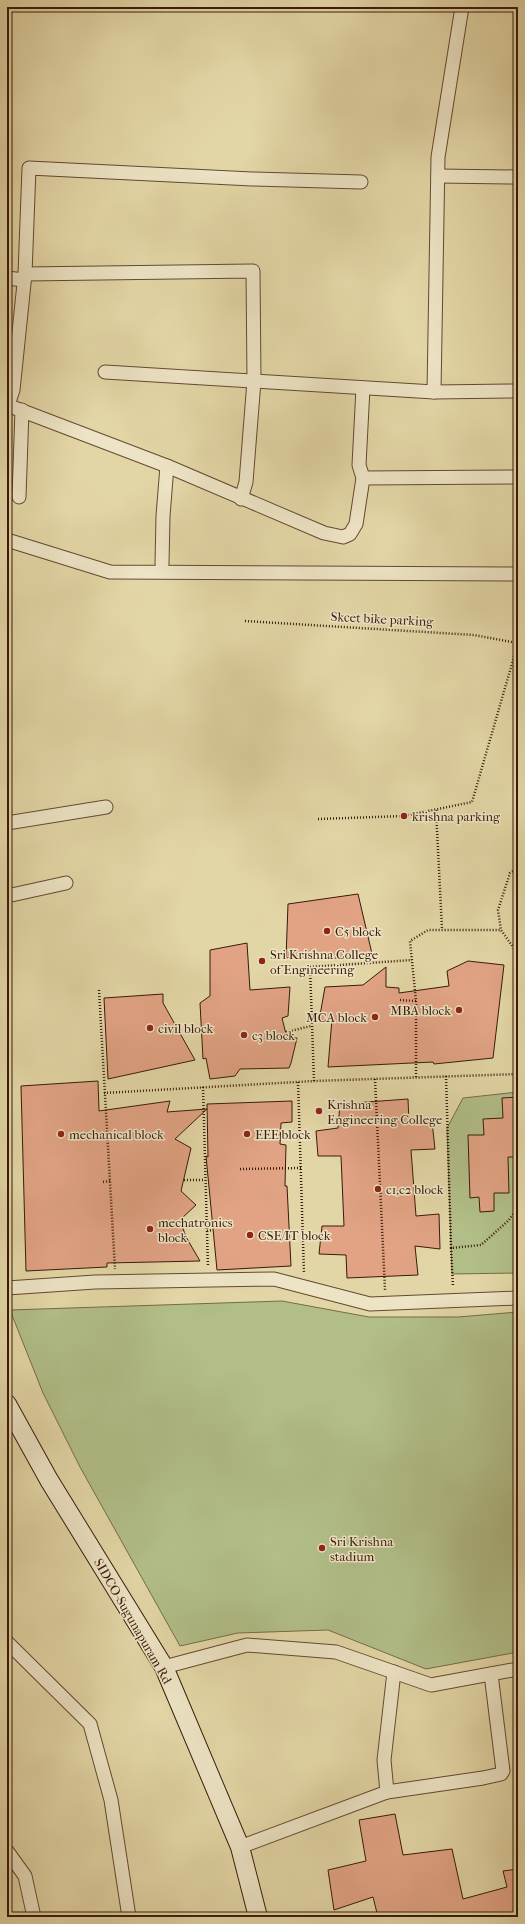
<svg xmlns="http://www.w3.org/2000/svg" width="525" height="1924" font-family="'IM FELL French Canon',serif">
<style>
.green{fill:#b1be88;stroke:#756c49}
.building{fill:#e1a384;stroke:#391a0a}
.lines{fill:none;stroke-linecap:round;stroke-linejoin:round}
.street-casing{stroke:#644931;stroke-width:15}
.secondary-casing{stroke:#391a0a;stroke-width:20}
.path{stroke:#391a0a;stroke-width:2.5;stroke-dasharray:1 2;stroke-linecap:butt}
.street{stroke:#ede4c5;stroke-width:13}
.secondary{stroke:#ede4c5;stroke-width:18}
.poi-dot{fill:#8f2418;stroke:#ede4c5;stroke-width:1.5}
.labels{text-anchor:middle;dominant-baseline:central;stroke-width:3;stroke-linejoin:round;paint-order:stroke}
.street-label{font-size:13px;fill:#391a0a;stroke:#ede4c5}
.poi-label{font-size:13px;fill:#391a0a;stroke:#ede4c5;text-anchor:start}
</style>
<rect width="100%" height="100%" fill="#e3d6a6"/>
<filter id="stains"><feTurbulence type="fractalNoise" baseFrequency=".005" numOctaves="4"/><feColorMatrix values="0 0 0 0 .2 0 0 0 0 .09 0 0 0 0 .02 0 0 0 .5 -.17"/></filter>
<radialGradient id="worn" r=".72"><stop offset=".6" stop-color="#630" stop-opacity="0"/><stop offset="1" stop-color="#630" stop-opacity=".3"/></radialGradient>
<g class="green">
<path d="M518,1092V1273L452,1274L447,1128L463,1098Z"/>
<path d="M282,1301L369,1317H458L518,1312V1652L426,1669L328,1630L238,1633L180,1646L80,1467L43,1393L10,1310Z"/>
</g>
<g class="building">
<path d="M358,894L373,958H286L288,904Z"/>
<path d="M247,943L250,990L290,987L288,1016L282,1018L287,1038H297L291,1063L289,1068L240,1069L235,1076L210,1079L206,1058L203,1059L200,1003L210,996V950Z"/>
<path d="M468,961L504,965L493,1058L434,1064L433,1062L328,1067L332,1019L319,1021L325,987L363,985L386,967V987L399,988V993L449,986L447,971Z"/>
<path d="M163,994V1003L195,1060L108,1079L104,998Z"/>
<path d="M98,1081L99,1111L170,1101L167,1112L207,1109L175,1139L191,1148L181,1191L196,1205L180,1220L186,1237L200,1261L107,1263V1267L26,1271L21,1086Z"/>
<path d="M518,1097V1157H508L509,1193H494V1211L480,1212L479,1197L470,1198L468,1135H484L483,1119L503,1118L502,1098Z"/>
<path d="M408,1099L409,1123L432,1122L435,1149L411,1150L416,1216L439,1214L440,1249L415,1246L418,1275L347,1278L346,1255L319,1254L322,1226H344L341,1156H318L316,1131L338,1128L340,1104Z"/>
<path d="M292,1101V1122L281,1123L280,1144L286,1145L285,1186H287L291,1266L217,1270L206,1156L208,1157L207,1104Z"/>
<path d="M395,1814L403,1855L452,1849L463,1899L507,1887L503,1871L518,1869V1917H378L373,1897L334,1910L328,1870L366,1861L359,1820Z"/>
</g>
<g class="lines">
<g class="street-casing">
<g id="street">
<path d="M438,176L518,177"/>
<path d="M25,274L253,271L254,381L246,482L241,499"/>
<path d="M7,278L24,280"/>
<path d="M105,372L434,392L438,157L462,7"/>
<path d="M434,392L517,391"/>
<path d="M7,405L167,466L324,533L343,537L350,534L356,524L363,478L359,465L363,388"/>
<path d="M8,405L13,390L25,274L29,168L252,179L361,182"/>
<path d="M363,478L518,477"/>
<path d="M19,497L22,410"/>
<path d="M7,540L110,572L518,574"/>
<path d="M162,564L163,516L167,466"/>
<path d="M7,823L106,807"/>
<path d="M7,896L66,883"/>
<path d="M7,1288L95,1282L274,1279L370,1304L518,1298"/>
<path d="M7,1642L90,1724L111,1800L129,1917"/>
<path d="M164,1667L247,1645L336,1652L431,1685L518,1669"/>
<path d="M387,1792L384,1760L394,1672"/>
<path d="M240,1847L387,1792L483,1778L501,1774L503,1771L491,1674"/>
<path d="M7,1851L25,1876L34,1917"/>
</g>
</g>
<g class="secondary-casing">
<path id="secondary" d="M7,1404L49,1480L164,1667L240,1847L258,1917"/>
</g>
<g class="path">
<path d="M245,621L474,635L517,643"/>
<path d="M436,810L442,929"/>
<path d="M318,819L404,816L472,802L518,643"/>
<path d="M518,868L510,873L498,910L501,930L518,954"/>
<path d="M99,990L115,1269"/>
<path d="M400,1000L416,1001"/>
<path d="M286,1032L311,1026"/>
<path d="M446,1076L451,1248L481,1245L508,1221L518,1208"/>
<path d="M416,1077V1001L410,941L428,930H501"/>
<path d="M375,1079L385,1290"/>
<path d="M314,1081L310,967L412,960"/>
<path d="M298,1082L304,1273"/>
<path d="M203,1087L208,1267"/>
<path d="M104,1093L314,1081L518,1074"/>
<path d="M240,1169L301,1168"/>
<path d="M184,1180H205"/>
<path d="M103,1182L110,1181"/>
<path d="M207,1231L213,1230"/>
<path d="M451,1248L453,1287"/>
</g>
<use href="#street" class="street"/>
<use href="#secondary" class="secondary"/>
</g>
<g class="poi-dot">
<circle cx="404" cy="816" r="4"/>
<circle cx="327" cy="931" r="4"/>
<circle cx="262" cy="961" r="4"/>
<circle cx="459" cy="1010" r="4"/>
<circle cx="375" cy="1017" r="4"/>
<circle cx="150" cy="1028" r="4"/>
<circle cx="244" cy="1035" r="4"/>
<circle cx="319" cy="1111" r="4"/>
<circle cx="61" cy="1134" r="4"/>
<circle cx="247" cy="1134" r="4"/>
<circle cx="378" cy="1189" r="4"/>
<circle cx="150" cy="1229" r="4"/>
<circle cx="250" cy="1235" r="4"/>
<circle cx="322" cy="1548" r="4"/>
</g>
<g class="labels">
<g class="street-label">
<text transform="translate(382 619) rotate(3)">Skcet bike parking</text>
<text transform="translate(133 1621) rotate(60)">SIDCO-Sugunapuram Rd</text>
</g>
<g class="poi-label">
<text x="412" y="816">krishna parking</text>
<text x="335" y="931">C5 block</text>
<text x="270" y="954">Sri Krishna College<tspan x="270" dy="15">of Engineering</tspan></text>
<text x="451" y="1010" text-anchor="end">MBA block</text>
<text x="367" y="1017" text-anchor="end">MCA block</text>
<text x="158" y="1028">civil block</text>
<text x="252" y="1035">c3 block</text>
<text x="327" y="1104">Krishna<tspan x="327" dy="15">Engineering College</tspan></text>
<text x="69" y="1134">mechanical block</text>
<text x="255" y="1134">EEE block</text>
<text x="386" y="1189">c1,c2 block</text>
<text x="158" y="1222">mechatronics<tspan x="158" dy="15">block</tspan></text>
<text x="258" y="1235">CSE/IT block</text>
<text x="330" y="1541">Sri Krishna<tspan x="330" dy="15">stadium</tspan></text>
</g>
</g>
<rect width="525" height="1924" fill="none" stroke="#e3d6a6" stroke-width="24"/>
<rect x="8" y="8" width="509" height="1908" fill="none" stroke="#391a0a" stroke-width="2"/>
<rect x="12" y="12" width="501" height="1900" fill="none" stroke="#391a0a"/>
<rect width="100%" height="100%" filter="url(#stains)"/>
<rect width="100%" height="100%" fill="url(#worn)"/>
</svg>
